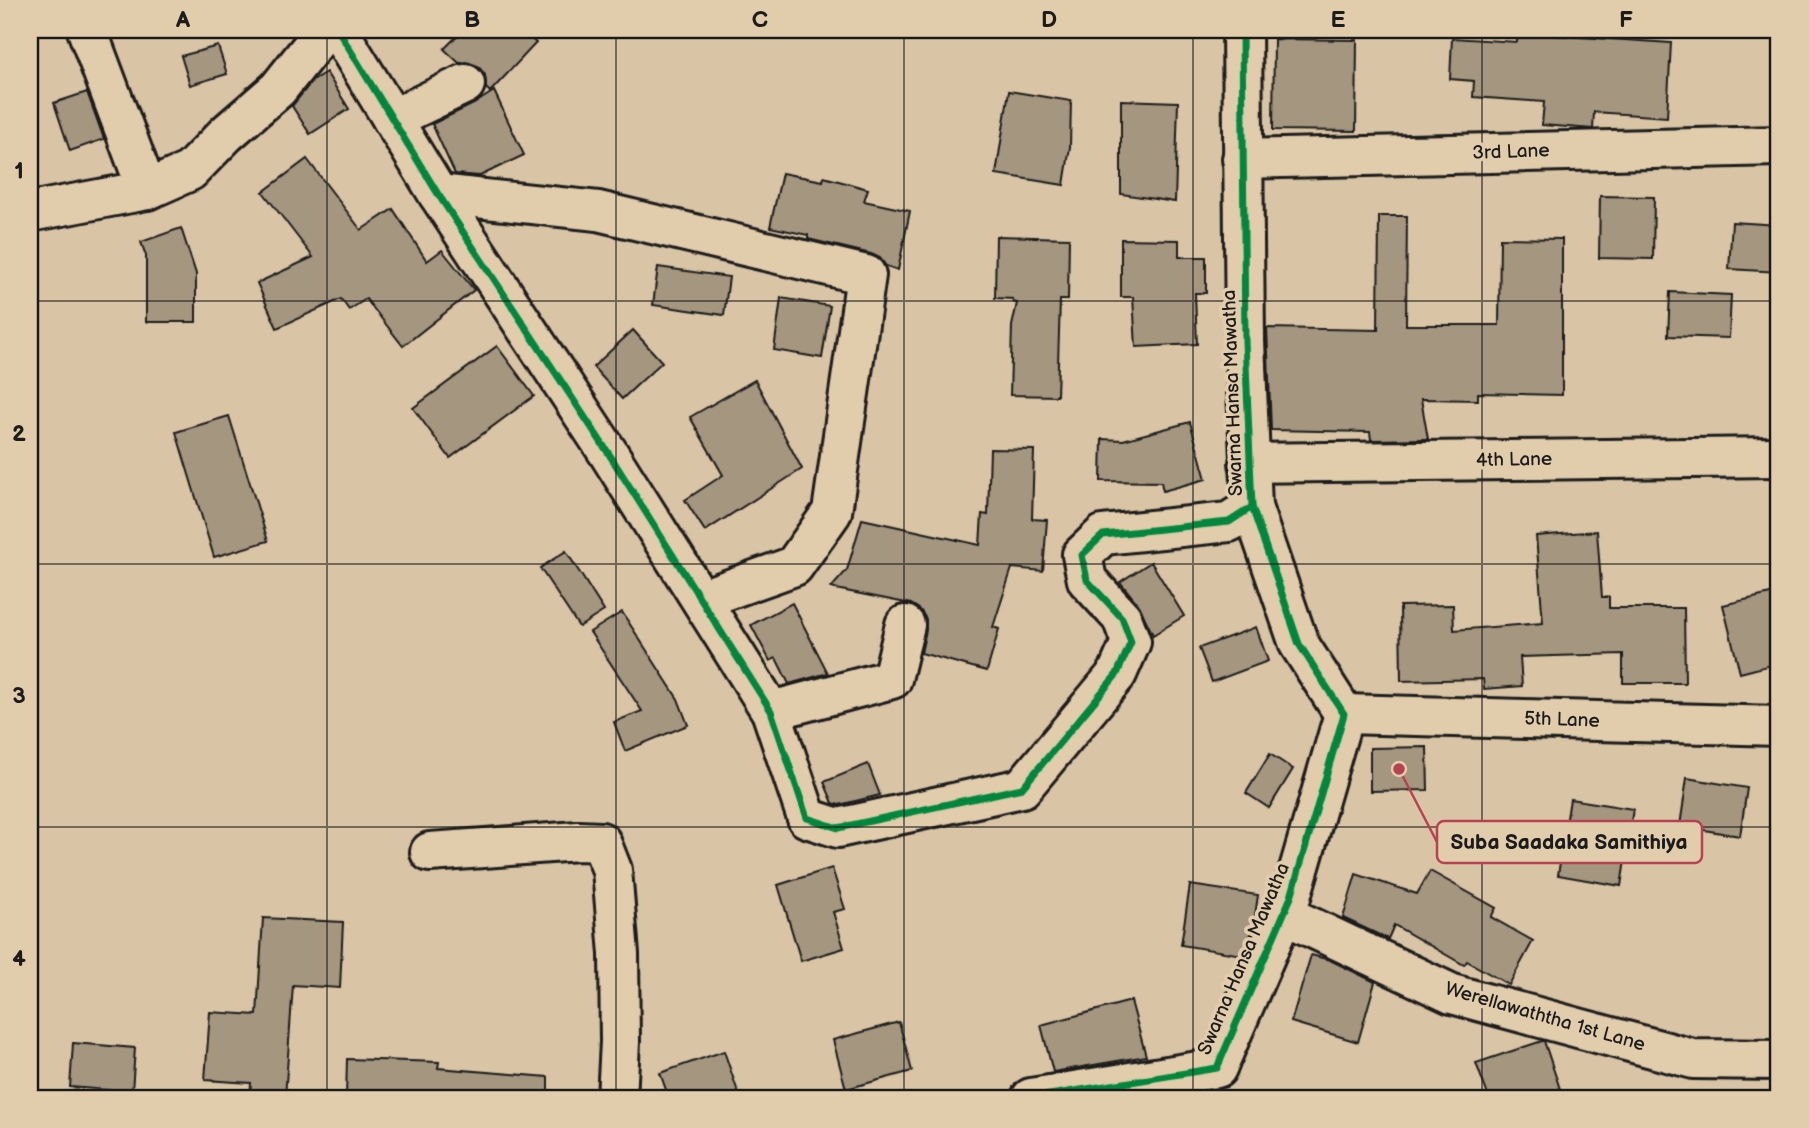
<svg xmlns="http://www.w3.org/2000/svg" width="1809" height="1128" font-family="'Balsamiq Sans',sans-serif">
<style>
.building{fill:#a4967f;stroke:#1c1c1c;stroke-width:2}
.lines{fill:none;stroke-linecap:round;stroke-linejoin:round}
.minor-casing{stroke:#1c1c1c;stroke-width:44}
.minor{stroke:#e1ccab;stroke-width:38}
.cycleway-casing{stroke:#e1ccab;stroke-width:11}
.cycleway{stroke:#00873e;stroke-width:7}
.grid{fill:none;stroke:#1c1c1c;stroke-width:2;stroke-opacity:0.55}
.labels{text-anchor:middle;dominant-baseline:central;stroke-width:7;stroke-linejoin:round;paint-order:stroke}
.street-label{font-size:19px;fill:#1c1c1c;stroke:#e1ccab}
.leader{fill:none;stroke:#b64252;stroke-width:2.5}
.callout-dot{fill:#b64252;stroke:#e1ccab;stroke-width:2.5}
.callout{fill:#e1ccab;stroke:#b64252;stroke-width:2.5}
.callout-label{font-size:21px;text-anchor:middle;font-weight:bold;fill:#1c1c1c}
.neatline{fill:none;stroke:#1c1c1c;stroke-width:2.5}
.grid-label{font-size:23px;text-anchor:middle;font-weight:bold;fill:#1c1c1c}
</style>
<rect width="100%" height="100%" fill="#d9c5a5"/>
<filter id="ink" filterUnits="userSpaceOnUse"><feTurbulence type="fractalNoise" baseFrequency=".0143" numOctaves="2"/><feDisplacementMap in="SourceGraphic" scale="14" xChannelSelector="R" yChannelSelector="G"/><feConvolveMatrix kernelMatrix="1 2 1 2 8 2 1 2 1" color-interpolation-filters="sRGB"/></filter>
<g filter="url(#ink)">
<g class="building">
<path d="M463,30H522L536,43L490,92L486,88L485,75L478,66L467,62L459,63L444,49Z"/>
<path d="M1518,33L1671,43L1667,117L1594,112L1593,129L1542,125L1544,102L1473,97L1474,81L1450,79L1452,38L1517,42Z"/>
<path d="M1274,39L1357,40L1356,131L1273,130Z"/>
<path d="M218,46L227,74L190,85L181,56Z"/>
<path d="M326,72L349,109L310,134L292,106L313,80Z"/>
<path d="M494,91L524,155L480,176L455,174L432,124L474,104Z"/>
<path d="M1009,91L1071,101L1070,147L1064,185L996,174Z"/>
<path d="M87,92L104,139L70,151L54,103Z"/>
<path d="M1121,100L1178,102L1175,202L1121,194Z"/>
<path d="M307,159L361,230L393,209L427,261L442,250L474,290L403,346L366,299L349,310L341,299L277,328L257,283L313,257L263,192Z"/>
<path d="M782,173L823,181L824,177L868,189L864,201L910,211L898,270L886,266L880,258L871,254L808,239V235L770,227Z"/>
<path d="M1600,196L1654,197L1653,259L1599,258Z"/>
<path d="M1379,216H1407L1406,325H1499L1500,238L1562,239V395L1478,393V400L1421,399L1428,439H1425L1371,440L1370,432L1271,430L1267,328L1378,330Z"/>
<path d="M1732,222L1779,225V272L1729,269Z"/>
<path d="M181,228L196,274V322H146V256L141,242Z"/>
<path d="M996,236L1069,238L1068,300H1060L1057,396L1010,395L1012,326L1017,303L1013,302V299L995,298Z"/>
<path d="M1121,239L1179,240V257H1206V293H1195L1197,344L1136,347L1133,297H1121Z"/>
<path d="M658,267L729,277L724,315L653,305Z"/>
<path d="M1670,292L1731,295L1729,338L1668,336Z"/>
<path d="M781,298L830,306L822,358L774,350Z"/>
<path d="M633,330L662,362L622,399L593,367Z"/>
<path d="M497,346L534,396L450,458L413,408Z"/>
<path d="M755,380L802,469L705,531L685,500L723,475L690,417Z"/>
<path d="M229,416L268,541L214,557L176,432Z"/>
<path d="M1190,422L1206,479L1163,491L1161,482L1101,481L1102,439L1123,440Z"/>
<path d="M990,449L1034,450L1032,519L1047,520L1043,571L1012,568L993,627L999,629L987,671L921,653L926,630V619L920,610L911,604L831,588L847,570L862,519L980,545L982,514L988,515Z"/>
<path d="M1597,531L1602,597H1609V608H1684L1685,683H1623V654L1520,657L1522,686L1484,689L1483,679L1401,681L1400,606L1453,605L1454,630L1543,623L1536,536Z"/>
<path d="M566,551L604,611L579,627L540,568Z"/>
<path d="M1151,562L1184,616L1153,635L1138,604L1120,582Z"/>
<path d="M1779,592V663L1740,673L1723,605Z"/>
<path d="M792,603L828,673L789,684L776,658L770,661L751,625Z"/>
<path d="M622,612L678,699L688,725L625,751L614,722L642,711L590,632Z"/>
<path d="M1256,627L1268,661L1212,682L1199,648Z"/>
<path d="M1427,747L1428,790L1370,791V748Z"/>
<path d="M1270,754L1293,769L1269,808L1246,793Z"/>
<path d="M868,764L880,795L839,805L833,803L824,782Z"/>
<path d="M1687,778L1747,788L1740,836L1680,826Z"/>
<path d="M1570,799L1633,809L1621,886L1558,875Z"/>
<path d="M832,868L845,909L833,912L844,948L801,961L778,885Z"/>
<path d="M1430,871L1496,908L1491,917L1533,941L1509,985L1467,961L1464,965L1394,925L1388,939L1343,918L1356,874L1417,894Z"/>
<path d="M1190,885L1258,895L1253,930L1242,955L1181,945Z"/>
<path d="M263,918L343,922L340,988L293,985L285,1098H250L251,1083L205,1080L210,1012L257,1015Z"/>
<path d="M1311,955L1330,960L1375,982L1358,1042L1291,1022Z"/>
<path d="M1131,1001L1146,1056L1053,1072L1041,1025Z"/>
<path d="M899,1022L912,1071L846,1089L833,1040Z"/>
<path d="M1542,1041H1544L1563,1098H1489L1476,1063Z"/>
<path d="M73,1043L135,1048L132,1092L70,1087Z"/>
<path d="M724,1051L740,1098H669L660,1073Z"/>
<path d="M347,1059L439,1062L438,1068L548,1077V1098H346Z"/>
</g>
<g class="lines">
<g class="minor-casing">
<g id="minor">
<path d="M87,30L147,190"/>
<path d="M338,30L438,194L609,454L771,711L807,818L838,828L1022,788L1117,674L1131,642L1122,618L1087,580L1082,555L1103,535L1229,522L1252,507"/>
<path d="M392,119L465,84"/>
<path d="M1242,159L1779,146"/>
<path d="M438,194L598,211L866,275L832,512L794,566L702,599"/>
<path d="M30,212L147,190L190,171L226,134L278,89L325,30"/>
<path d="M1249,463L1779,457"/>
<path d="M771,711L892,679L905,625"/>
<path d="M1344,714L1779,726"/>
<path d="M430,852L578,841L601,842L612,870L619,954L620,1042L617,1098"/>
<path d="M1283,914L1452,994L1693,1059L1779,1060"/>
<path d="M1031,1098L1217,1068L1291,897L1344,714L1299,644L1252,507L1245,341L1242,30"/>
</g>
</g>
<use href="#minor" class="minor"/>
<g class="cycleway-casing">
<g id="cycleway">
<path d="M338,30L438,194L609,454L771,711L807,818L838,828L1022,788L1117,674L1131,642L1122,618L1087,580L1082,555L1103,535L1229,522L1252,507"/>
<path d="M1031,1098L1217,1068L1291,897L1344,714L1299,644L1252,507L1245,341L1242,30"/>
</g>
</g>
<use href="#cycleway" class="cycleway"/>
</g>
</g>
<path class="grid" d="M327,30V1098M616,30V1098M904,30V1098M1193,30V1098M1482,30V1098M30,301H1779M30,564H1779M30,827H1779"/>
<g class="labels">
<g class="street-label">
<text transform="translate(1511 152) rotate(-2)">3rd Lane</text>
<text transform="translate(1233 393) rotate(-92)">Swarna Hansa Mawatha</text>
<text transform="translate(1514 460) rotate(-1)">4th Lane</text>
<text transform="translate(1562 720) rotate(2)">5th Lane</text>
<text transform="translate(1244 959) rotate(-67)">Swarna Hansa Mawatha</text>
<text transform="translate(1545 1017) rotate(16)">Werellawaththa 1st Lane</text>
</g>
</g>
<path class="leader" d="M1399 769L1437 842"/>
<circle class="callout-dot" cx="1399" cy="769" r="7"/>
<rect class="callout" x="1437" y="821" width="265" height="42" rx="7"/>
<g class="callout-label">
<text x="1569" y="849">Suba Saadaka Samithiya</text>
</g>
<rect width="1809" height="1128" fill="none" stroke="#e1ccab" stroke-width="77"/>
<rect x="38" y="38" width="1732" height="1052" class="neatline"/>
<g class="grid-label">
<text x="183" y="27">A</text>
<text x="472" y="27">B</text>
<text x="760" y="27">C</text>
<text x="1049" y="27">D</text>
<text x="1338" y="27">E</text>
<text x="1626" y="27">F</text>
<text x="19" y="178">1</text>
<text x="19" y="441">2</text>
<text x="19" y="703">3</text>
<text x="19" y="966">4</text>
</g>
</svg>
